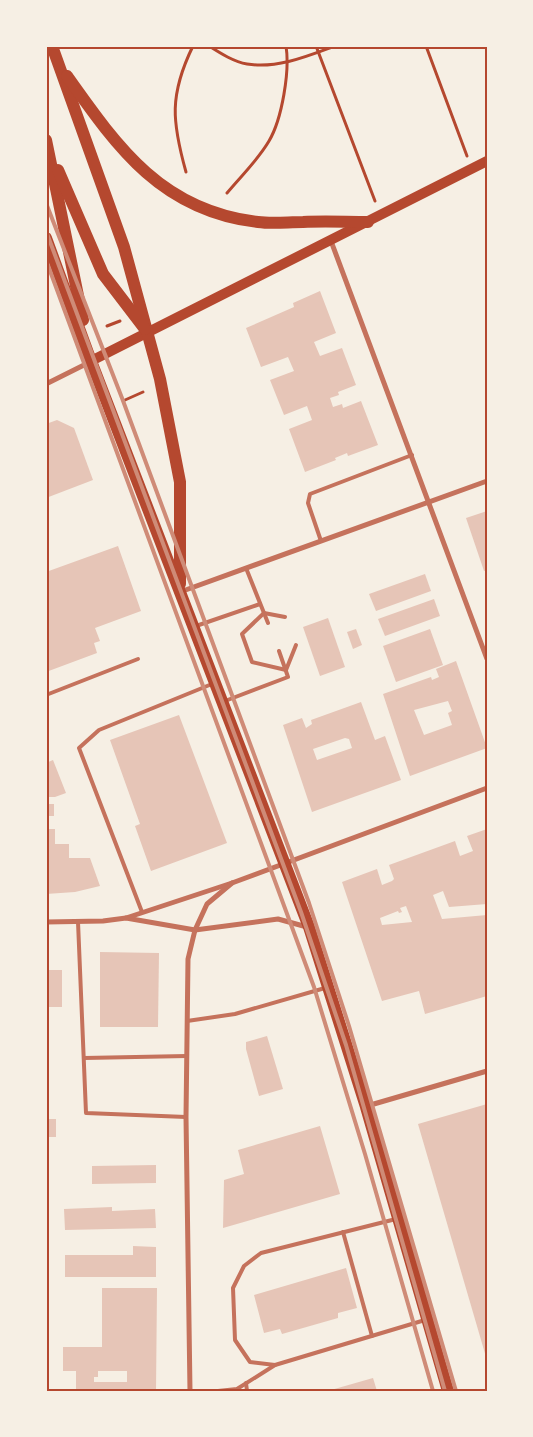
<svg xmlns="http://www.w3.org/2000/svg" width="533" height="1437" font-family="Rubik,sans-serif">
  <style>
    .building { fill: #e6c5b7; fill-rule: evenodd }
    .lines { fill: none; stroke-linecap: round; stroke-linejoin: round }
    .path { stroke: #b5482f; stroke-width: 3 }
    .service { stroke: #c5725c; stroke-width: 4 }
    .minor { stroke: #c5725c; stroke-width: 5 }
    .secondary { stroke: #b5482f; stroke-width: 10 }
    .primary { stroke: #b5482f; stroke-width: 12 }
    .rail { stroke: #cf8b77; stroke-width: 4 }
    .neatline { fill: none; stroke: #b5482f; stroke-width: 2 }
  </style>
  <rect width="100%" height="100%" fill="#f6efe4"/>
  <g class="building">
    <polygon points="320,291 336,333 314,342 320,356 342,348 356,385 338,392 339,395 330,398 333,407 342,404 343,408 361,401 378,445 348,456 347,453 335,458 336,460 305,472 289,429 312,420 307,406 284,415 270,380 294,371 288,357 261,367 246,328 294,307 293,303"/>
    <polygon points="57,420 74,428 93,480 46,498 46,424"/>
    <polygon points="487,511 487,570 484,571 466,518"/>
    <polygon points="118,546 141,611 95,628 100,641 94,643 97,653 46,672 46,572"/>
    <polygon points="425,574 431,591 376,611 369,594"/>
    <polygon points="434,599 440,616 385,636 378,619"/>
    <polygon points="328,618 345,667 320,676 303,627"/>
    <polygon points="356,629 362,645 353,649 347,632"/>
    <polygon points="430,629 443,665 396,682 383,646"/>
    <path d="M456 661 487 748 410 776 383 694 431 677 432 680 439 677 436 669ZM448 701 452 711 448 713 452 725 424 735 414 710Z"/>
    <path d="M361 702 375 740 385 736 401 780 312 812 283 725 302 718 306 728 312 724 311 720ZM345 738 349 739 352 748 317 760 313 749Z"/>
    <polygon points="179,715 227,843 151,871 135,826 140,824 110,740"/>
    <polygon points="53,760 66,793 55,797 49,797 49,804 54,804 54,816 46,816 46,763"/>
    <polygon points="46,829 55,829 55,844 69,844 69,858 90,858 100,886 75,892 46,894"/>
    <path d="M487 829V904L449 907 443 891 433 895 442 919 487 915V996L425 1014 419 991 382 1001 342 882 377 869 382 885 392 881 394 879 389 865 455 841 460 856 473 851 467 836ZM406 906 412 922 382 925 380 918 398 911 399 913 402 912 400 908Z"/>
    <polygon points="100,952 159,953 158,1027 100,1027"/>
    <rect x="46" y="970" width="16" height="37"/>
    <polygon points="267,1036 283,1089 259,1096 246,1049 246,1042"/>
    <polygon points="487,1104 487,1357 486,1357 418,1124"/>
    <rect x="46" y="1119" width="10" height="18"/>
    <polygon points="320,1126 340,1194 223,1228 224,1180 244,1174 238,1150"/>
    <polygon points="156,1165 156,1183 92,1184 92,1166"/>
    <polygon points="112,1207 112,1211 155,1209 156,1228 65,1230 64,1209"/>
    <polygon points="133,1246 156,1247 156,1277 65,1277 65,1255 133,1255"/>
    <polygon points="346,1268 357,1308 338,1313 338,1318 282,1334 280,1329 264,1333 254,1295"/>
    <path d="M102 1288H157L156 1391H76V1371H63V1347H102ZM98 1371H127V1382H94V1377H98Z"/>
    <polygon points="373,1378 377,1391 331,1391 331,1390"/>
  </g>
  <g class="lines">
    <g class="path">
      <path d="M209 46C220 53 234 62 247 64 277 69 308 56 335 46"/>
      <polyline points="316,46 375,201"/>
      <polyline points="426,46 467,156"/>
      <path d="M186 172C172 122 169 95 193 46"/>
      <path d="M227 193C241 176 258 160 269 141 282 119 290 71 286 46"/>
      <polyline points="107,326 120,321"/>
      <polyline points="125,400 143,392"/>
    </g>
    <g class="service">
      <polyline points="321,541 308,503 310,494 412,455"/>
      <polyline points="246,568 268,623"/>
      <polyline points="285,617 264,613 242,634 252,662 286,670"/>
      <polyline points="196,626 260,604"/>
      <polyline points="286,670 296,645"/>
      <polyline points="46,695 138,659"/>
      <polyline points="225,701 288,677 279,651"/>
      <polyline points="142,912 79,748 99,730 212,684"/>
      <polyline points="78,922 86,1113 186,1117"/>
      <polyline points="187,1021 235,1014 325,988"/>
      <polyline points="84,1058 187,1056"/>
      <polyline points="396,1219 261,1253 244,1266 233,1288 235,1340 250,1362 275,1365 425,1320"/>
      <polyline points="343,1232 372,1336"/>
      <polyline points="246,1383 247,1391"/>
      <polyline points="218,1391 237,1389 275,1365"/>
    </g>
    <g class="minor">
      <polyline points="331,241 487,659"/>
      <polyline points="46,384 90,362"/>
      <polyline points="180,592 487,481"/>
      <polyline points="126,918 195,930 278,919 307,927"/>
      <polyline points="46,922 103,921 126,918 232,883 487,788"/>
      <polyline points="367,1106 487,1071"/>
      <polyline points="190,1391 186,1117 188,959 195,930 207,904 232,883"/>
    </g>
    <polyline class="secondary" points="91,361 487,161"/>
    <g class="primary">
      <polyline points="52,46 124,247 160,379 180,482 180,584"/>
      <path d="M67 76C118 148 162 211 258 222 273 224 288 222 303 222 325 221 346 222 368 222"/>
      <polyline points="46,140 83,320"/>
      <polyline points="58,170 103,274 145,329"/>
      <polyline points="46,238 91,361 309,927 366,1107 448,1391"/>
    </g>
    <g class="rail">
      <polyline points="46,203 122,398 309,903 349,1026 456,1391"/>
      <polyline points="46,231 301,912 346,1045 445,1391"/>
      <polyline points="46,260 314,987 365,1154 433,1391"/>
    </g>
  </g>
  <rect width="533" height="1437" fill="none" stroke="#f6efe4" stroke-width="95"/>
  <rect x="48" y="48" width="438" height="1342" class="neatline"/>
</svg>
